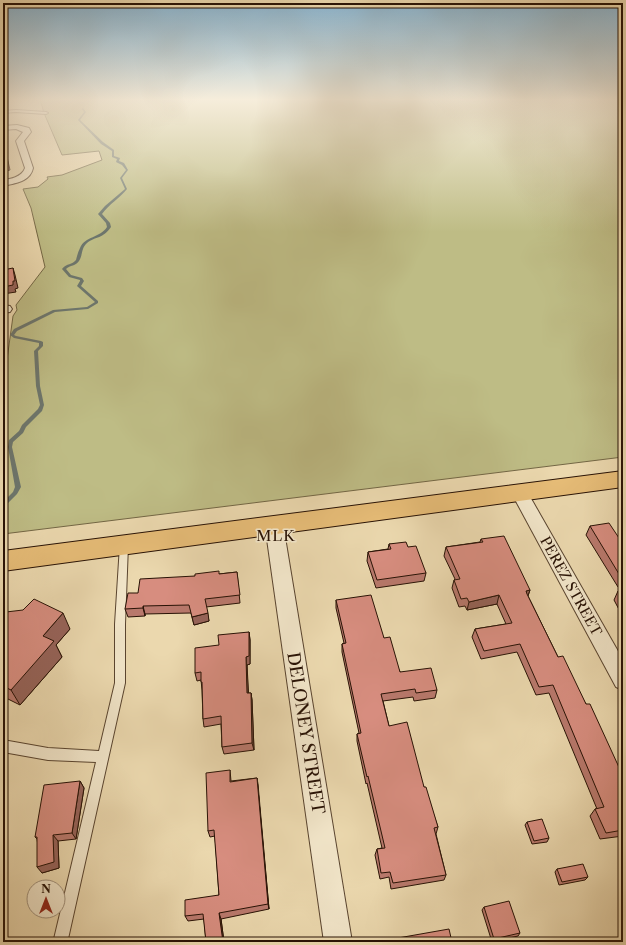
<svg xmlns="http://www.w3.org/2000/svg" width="626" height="945" font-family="'Libre Caslon Text',serif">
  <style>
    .green { fill: #bebc85; stroke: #736745 }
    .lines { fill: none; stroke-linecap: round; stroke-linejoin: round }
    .stream { fill: #6d766d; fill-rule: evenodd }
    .lane-casing { stroke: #59442f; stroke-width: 2 }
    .street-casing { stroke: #59442f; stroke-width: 2 }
    .primary-casing { stroke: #281205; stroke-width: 2 }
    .lane { fill: #f2e6ca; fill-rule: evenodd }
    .street { fill: #f2e6ca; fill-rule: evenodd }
    .primary { fill: #e6bc77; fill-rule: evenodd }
    .wall { fill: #b9796d; stroke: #281205 }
    .shaded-wall { fill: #966359; stroke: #281205 }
    .building { fill: #d78d7f; stroke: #281205 }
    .labels { text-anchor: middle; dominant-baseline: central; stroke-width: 3; stroke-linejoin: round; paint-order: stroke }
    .street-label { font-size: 14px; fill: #281205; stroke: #f2e6ca }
    .neighbourhood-label { font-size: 15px; letter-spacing: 1px; fill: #281205; stroke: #f2e6ca }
    .near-street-label { font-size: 17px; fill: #281205; stroke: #f2e6ca }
  </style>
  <rect width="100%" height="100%" fill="#ebd8ae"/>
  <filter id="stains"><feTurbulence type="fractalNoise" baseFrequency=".005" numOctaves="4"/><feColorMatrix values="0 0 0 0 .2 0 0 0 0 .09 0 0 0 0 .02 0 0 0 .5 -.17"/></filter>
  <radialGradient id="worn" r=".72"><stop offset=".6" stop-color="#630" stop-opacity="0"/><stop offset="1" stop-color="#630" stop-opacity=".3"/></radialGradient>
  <polygon class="green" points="40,99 623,99 623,457 3,534 3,389 13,316 17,310 16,305 45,267 31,208 23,189 38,187 48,179 47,177 62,175 102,160 99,151 62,155 44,113"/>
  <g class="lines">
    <path class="stream" d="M83 108 86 112 80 120 103 142 114 150V156L120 158 119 161 124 163 128 170 122 178 127 189C120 198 109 204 102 214L110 223 111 227C103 239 96 236 87 243 81 248 83 255 79 261 76 266 70 265 66 269L71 275 82 278 84 281 81 286 98 301V303L88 309 55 312 17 331 14 335 16 336 41 341 43 342V346L38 351 40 386 44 405 42 411 26 427 23 433 13 442 12 447 21 487 17 494 5 506 3 507V502L13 492 15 487 8 447 9 440 19 431 22 425 38 409 40 405 36 386 34 351 39 346V343L14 338 10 335 14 329 53 310 87 307 95 302 77 286 80 281V280L69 277 62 269C67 263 72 265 76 260 77 256 78 252 80 248 85 236 100 238 107 227L106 223 98 214 105 206 125 189 120 178 126 170 122 165 116 162 117 159 112 157V151L101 144 78 120 84 112 82 109Z"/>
    <defs>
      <g id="lane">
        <polygon points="16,110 46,112 48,113 46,114 16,112 3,113 3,111"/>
        <polygon points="124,542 127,543 128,545 125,624 125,683 68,939 67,942 55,942 54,939 96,762 48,760 3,752 3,740 48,748 99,751 115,683 115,624 120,545 121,543"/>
      </g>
      <g id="street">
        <path d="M17 125 29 128 31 132 24 141 33 168C30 182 15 183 3 186V180C11 179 22 177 25 168L16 141 23 132 16 129 3 130V126Z"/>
        <polygon points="3,305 10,306 12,309 10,312 3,313"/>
        <polygon points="519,486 525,488 623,660 623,690 616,687 511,492 513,488"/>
        <polygon points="274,519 280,520 283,525 352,942 324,942 265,525 268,520"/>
      </g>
      <polygon id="primary" points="623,471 623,487 3,571 3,551"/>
    </defs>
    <use href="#lane" class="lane-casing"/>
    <use href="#street" class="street-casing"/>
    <use href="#primary" class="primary-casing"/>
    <use href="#lane" class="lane"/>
    <use href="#street" class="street"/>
    <use href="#primary" class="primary"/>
  </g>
  <g class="wall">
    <polygon points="590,526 623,544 623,587 618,587 586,535"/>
    <polygon points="481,539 530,590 528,596 558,657 586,704 623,776 623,836 600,839 590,816 595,809 597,809 549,693 536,695 517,652 481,659 472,637 475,629 506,624 497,604 467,610 465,606 459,607 452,588 454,580 455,579 444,556 446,547 480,542"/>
    <polygon points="389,544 408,547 426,573 424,581 376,588 367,561 368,552 388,549"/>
    <polygon points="237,572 240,603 206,607 209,621 194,625 191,613 145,614 145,616 128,617 125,609 138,593 195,576 219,574"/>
    <polygon points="618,591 623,591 623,617 614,600"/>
    <polygon points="336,600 384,638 400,672 437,690 435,698 414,701 413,697 383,701 389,726 424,787 438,827 436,834 446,875 444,880 391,889 389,877 380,879 375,855 377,849 382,848 367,783 366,784 357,741 357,734 359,733 342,652 342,644 344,643 336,608"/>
    <polygon points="3,614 70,629 56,645 62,657 20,705 6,698 3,701"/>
    <polygon points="249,632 250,640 250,664 247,665 248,693 251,693 252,700 254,750 224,754 222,747 221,724 204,727 203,719 202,690 201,680 197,681 195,673 219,645"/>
    <polygon points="230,770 231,781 257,778 269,909 221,919 224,942 206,942 204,919 188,921 185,916 219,895 215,836 210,837 208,831"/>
    <polygon points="80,781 84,788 76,839 58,841 59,868 42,873 37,839 35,837"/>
    <polygon points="527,822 549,838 547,842 532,844 525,825"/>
    <polygon points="557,869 588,877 585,880 559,885 555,872"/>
    <polygon points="484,907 520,933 518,936 492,942 482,910"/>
  </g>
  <g class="shaded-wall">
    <polygon points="3,139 10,170 6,171 7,173 3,173"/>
    <polygon points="13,268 15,275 18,288 15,289 16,292 3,294 3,287 13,281"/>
    <polygon points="530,590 527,598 526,591"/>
    <polygon points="499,595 497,604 467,610 469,602"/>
    <polygon points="143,606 145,614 145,616 143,608"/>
    <polygon points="63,613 70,629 56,645 62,657 20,705 11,690 43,636"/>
    <polygon points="208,613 209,621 194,625 192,617"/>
    <polygon points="249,632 250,640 250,664 247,665 249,701 247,693 246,657"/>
    <polygon points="3,693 6,698 3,701"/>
    <polygon points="251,693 252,700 254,750 252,743"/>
    <polygon points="257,778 258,784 269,909 268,904"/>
    <polygon points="80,781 84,788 76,839 72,833"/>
    <polygon points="53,835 58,841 59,868 42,873 37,867"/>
    <polygon points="219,913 221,919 224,942 223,942"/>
  </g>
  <g class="building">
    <polygon points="3,141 8,163 4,163 4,165 3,165"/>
    <polygon points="13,268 15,281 13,281 13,285 3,287 3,270"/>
    <polygon points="609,523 623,544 623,579 622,579 590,526"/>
    <polygon points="504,536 530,590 526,591 527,594 558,657 563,656 586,704 590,704 623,776 623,830 606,833 595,809 604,807 553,685 539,687 520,644 484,651 475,629 512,623 499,595 469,602 467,598 461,599 454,580 460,579 446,547 483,542 481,539"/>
    <polygon points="406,542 408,547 416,546 426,573 377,580 368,552 391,549 389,544"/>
    <polygon points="219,571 219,574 237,572 240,595 205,599 208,613 192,617 189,605 143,606 143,608 125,609 128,593 138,593 140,579 195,576 195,574"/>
    <polygon points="618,591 623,591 623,600"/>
    <polygon points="371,595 384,638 390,637 400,672 431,668 437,690 416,693 415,689 381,694 389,726 407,722 424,787 426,787 438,827 434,828 446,875 393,883 390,872 381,873 377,849 385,848 368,776 367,777 357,734 361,733 342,644 346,643 336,600"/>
    <polygon points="34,599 63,613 43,636 54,641 11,690 3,686 3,614 6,612 23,610"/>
    <polygon points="249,632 249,656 246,657 247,693 251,693 252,743 222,747 221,716 203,719 202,682 201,682 201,672 195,673 195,648 219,645 218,635"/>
    <polygon points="230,770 230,782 257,778 268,904 219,913 223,942 206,942 203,914 185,916 185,900 219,895 214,830 208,831 206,773"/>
    <polygon points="80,781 72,833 53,835 54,862 37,867 37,837 35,837 44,785"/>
    <polygon points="542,819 549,838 534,841 527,822"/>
    <polygon points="583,864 588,877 562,882 557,869"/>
    <polygon points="509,901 520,933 494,939 484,907"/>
    <polygon points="449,929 452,942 399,942 398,938"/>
  </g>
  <linearGradient id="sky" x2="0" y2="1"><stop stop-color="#89b6d3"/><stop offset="0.43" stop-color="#f6eddb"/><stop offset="1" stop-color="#f6eddb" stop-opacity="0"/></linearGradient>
  <rect width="626" height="232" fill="url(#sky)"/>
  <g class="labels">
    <g class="street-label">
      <text transform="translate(571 586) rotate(61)">PEREZ STREET</text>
    </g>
    <g class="neighbourhood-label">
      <text x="276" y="535">MLK</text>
    </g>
    <g class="near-street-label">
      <text transform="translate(306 733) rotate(81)">DELONEY STREET</text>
    </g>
  </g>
  <rect width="626" height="945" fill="none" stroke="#ebd8ae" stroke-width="16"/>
  <rect x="4" y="4" width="618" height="937" fill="none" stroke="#281205" stroke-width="2"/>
  <rect x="8" y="8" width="610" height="929" fill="none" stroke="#281205"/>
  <g transform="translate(46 899)"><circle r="19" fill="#f2e6ca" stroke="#a1917b"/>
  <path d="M0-3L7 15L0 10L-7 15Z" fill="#8f2418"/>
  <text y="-6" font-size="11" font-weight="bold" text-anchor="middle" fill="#281205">N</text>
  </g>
  <rect width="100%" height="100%" filter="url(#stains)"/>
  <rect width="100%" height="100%" fill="url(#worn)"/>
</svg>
